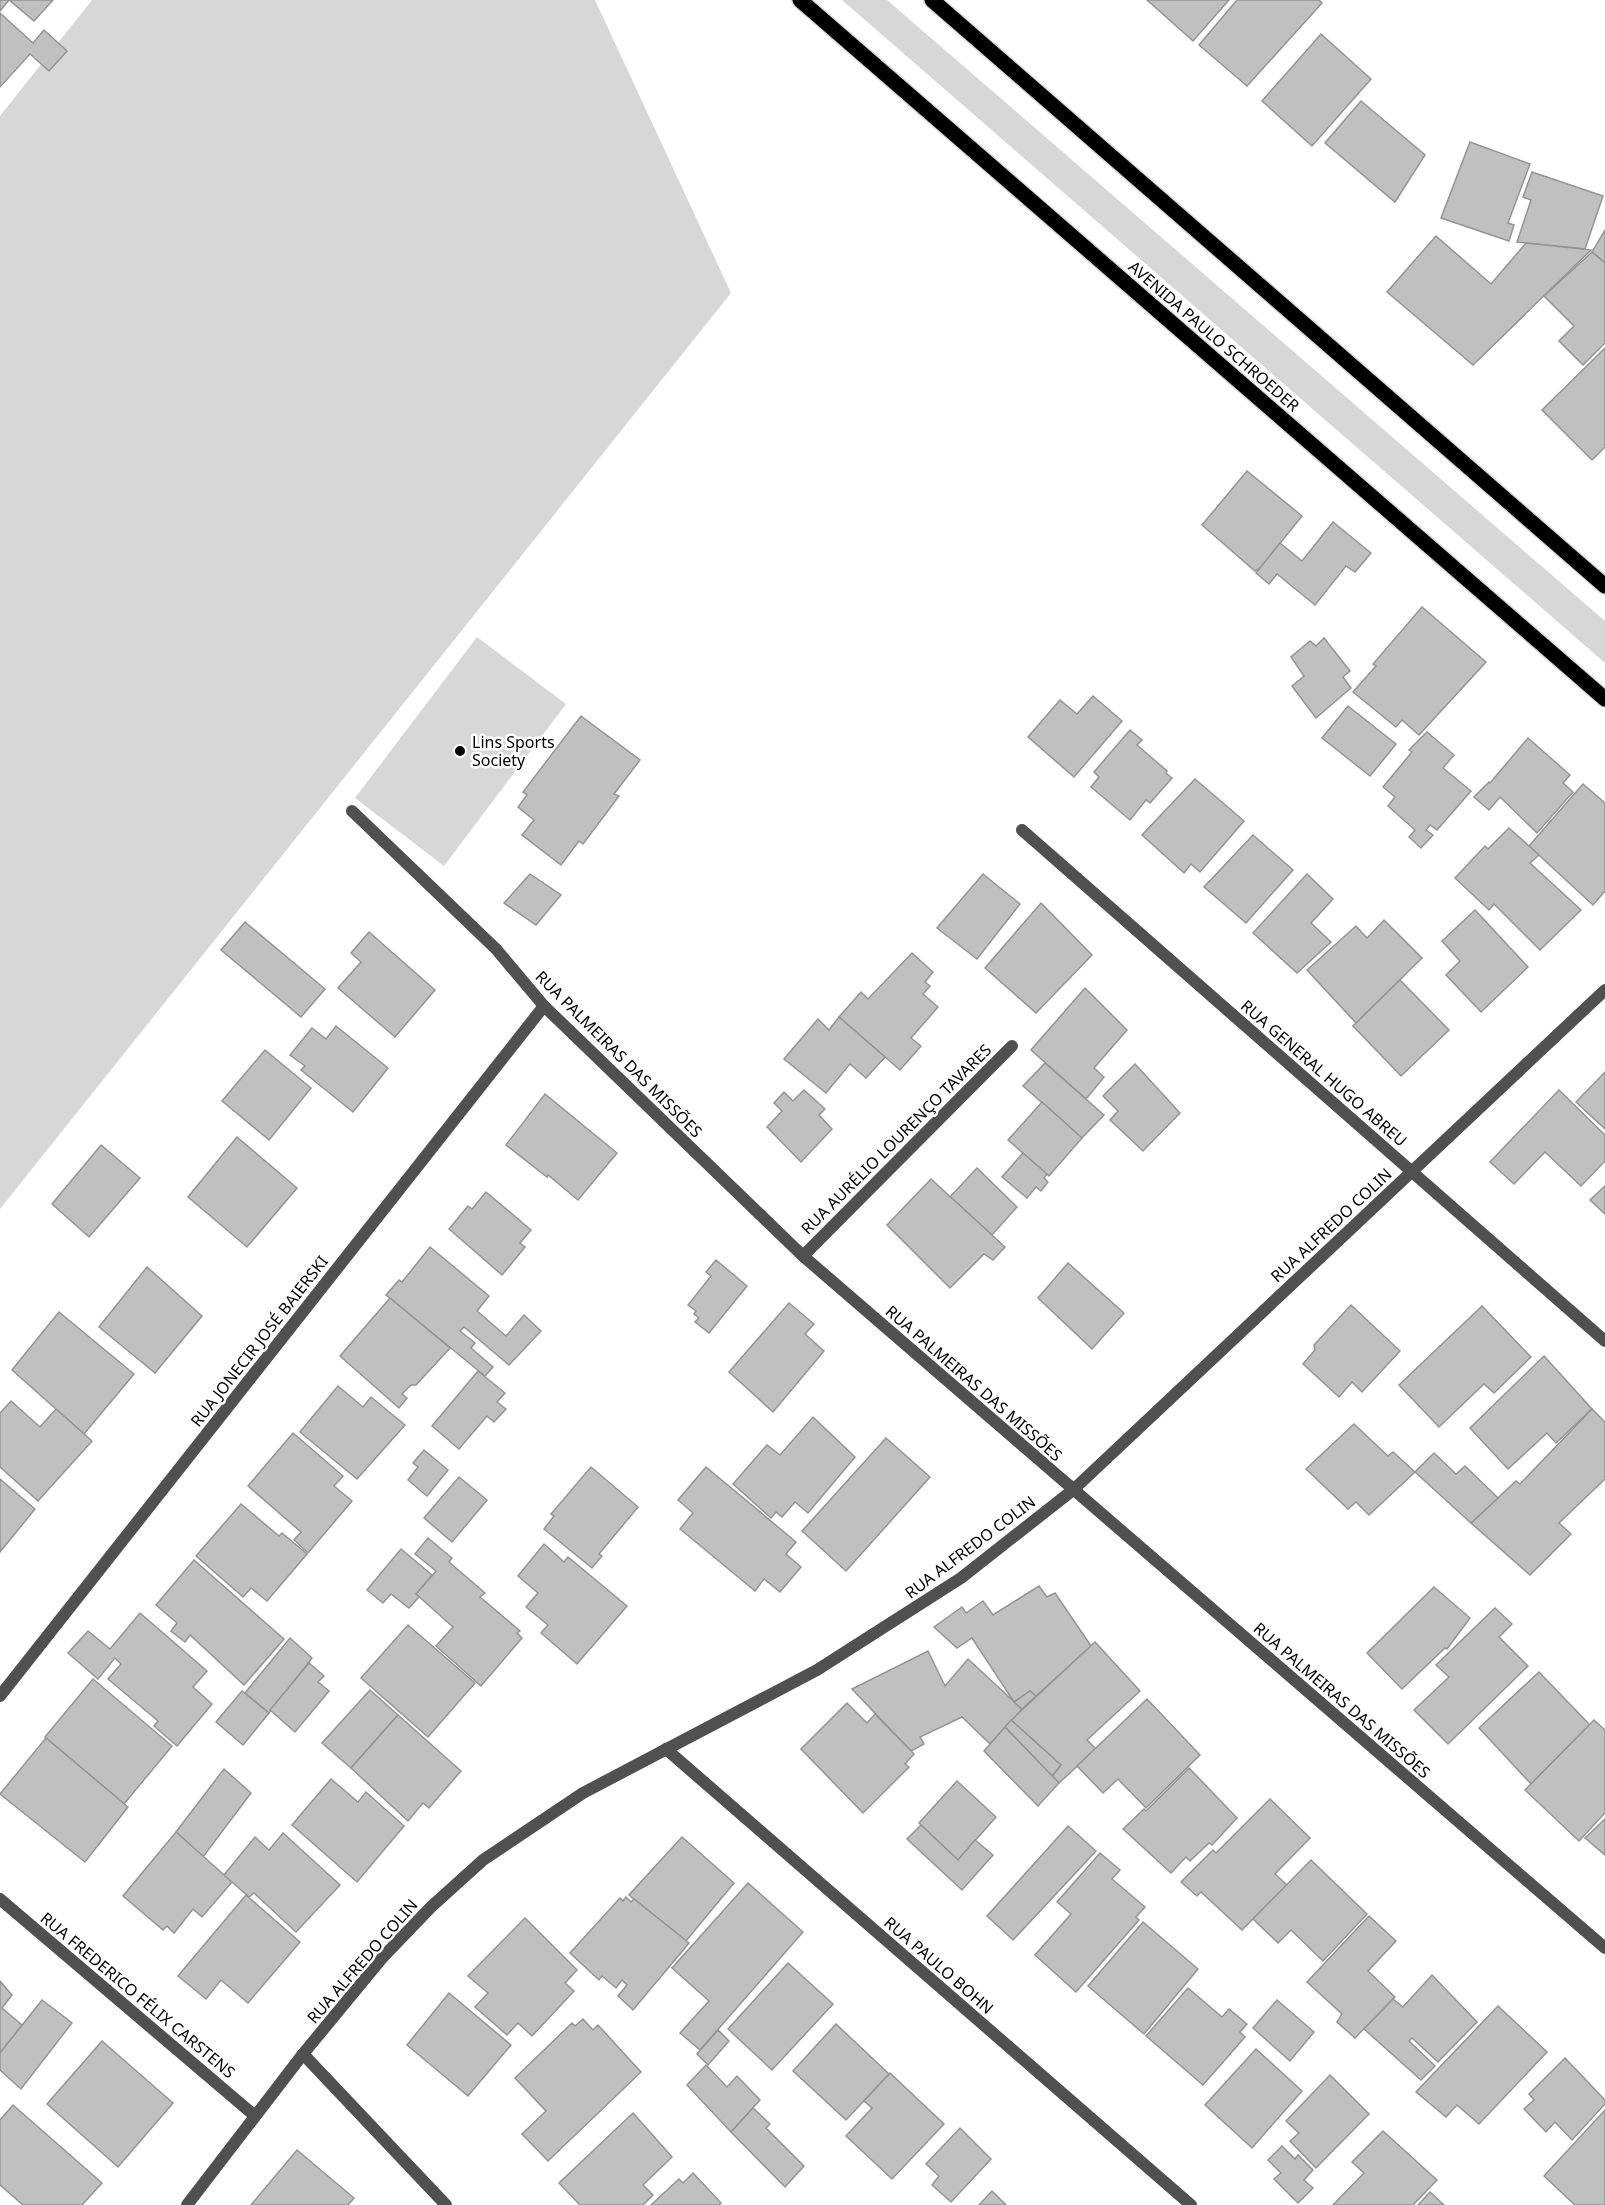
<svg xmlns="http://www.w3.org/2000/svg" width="1605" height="2205" font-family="'Noto Sans',sans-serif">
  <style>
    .green { fill: #d7d7d7 }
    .building { fill: #c0c0c0; stroke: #949494; stroke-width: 1.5 }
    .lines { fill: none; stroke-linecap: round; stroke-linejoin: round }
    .primary-casing { stroke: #dbdbdb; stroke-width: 18 }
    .minor { stroke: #505050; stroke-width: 12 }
    .primary { stroke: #000; stroke-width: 15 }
    .poi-dot { fill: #000; stroke: #fff; stroke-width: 2 }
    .labels { text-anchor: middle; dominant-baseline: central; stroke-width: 5; stroke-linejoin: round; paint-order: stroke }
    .street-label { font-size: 16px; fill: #000; stroke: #fff }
    .poi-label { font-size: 16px; fill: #000; stroke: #fff; text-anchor: start }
  </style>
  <rect width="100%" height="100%" fill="#fff"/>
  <g class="green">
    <polygon points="92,0 595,0 731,293 0,1209 0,116"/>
    <polygon points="842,0 887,0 1605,621 1605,663"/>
    <polygon points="477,637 566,704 444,866 355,798"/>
  </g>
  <g class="building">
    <polygon points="0,0 9,0 0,11"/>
    <polygon points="9,0 53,0 34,21"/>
    <polygon points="1147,0 1229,0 1193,41"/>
    <polygon points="1237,0 1319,0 1322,3 1247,86 1199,45"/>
    <polygon points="0,13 33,43 44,30 67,51 49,71 30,54 0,87"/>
    <polygon points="1321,34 1371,79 1312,146 1262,101"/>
    <polygon points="1361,101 1425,155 1395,202 1325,143"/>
    <polygon points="1470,142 1530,164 1508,223 1514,225 1509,241 1441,218"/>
    <polygon points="1532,172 1603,196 1585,249 1517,242 1531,200 1523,197"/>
    <polygon points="1605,230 1605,263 1592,252"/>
    <polygon points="1436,236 1491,284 1526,243 1591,250 1473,365 1387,292"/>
    <polygon points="1592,252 1605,263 1605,343 1583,365 1559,341 1574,326 1544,296"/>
    <polygon points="1605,348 1605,447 1592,460 1542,410"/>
    <polygon points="1247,471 1302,516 1260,568 1255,571 1202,525"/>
    <polygon points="1333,522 1371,553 1355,572 1346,566 1315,605 1277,574 1269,584 1256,573 1280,543 1302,561"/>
    <polygon points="1422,607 1486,662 1419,735 1402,720 1396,727 1353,692 1376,666 1373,664"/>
    <polygon points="1324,638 1350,671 1343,677 1351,688 1316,718 1292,686 1304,676 1291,657 1310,641 1316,646"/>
    <polygon points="1093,696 1122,721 1074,777 1028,737 1060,700 1077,714"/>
    <polygon points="1348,706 1396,744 1370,776 1322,738"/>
    <polygon points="581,716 640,760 614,794 619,796 583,844 579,841 561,865 522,835 534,820 518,807 527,795 523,792"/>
    <polygon points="1130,730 1142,740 1137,745 1167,771 1166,773 1172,778 1150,803 1146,800 1130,820 1091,787 1099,777 1094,772"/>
    <polygon points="1427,732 1454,755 1443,768 1471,791 1437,830 1430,825 1426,830 1433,835 1421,848 1409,837 1415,830 1388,806 1395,797 1383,787 1412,752 1409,750"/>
    <polygon points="1528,738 1570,775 1563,783 1573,792 1537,833 1500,797 1489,810 1474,797 1489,782 1490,783"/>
    <polygon points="1195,779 1244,821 1200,872 1191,864 1184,873 1142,835"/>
    <polygon points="1583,784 1605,803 1605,891 1593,905 1529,846"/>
    <polygon points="1509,828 1539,855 1530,863 1581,910 1540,950 1494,904 1489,910 1455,878 1485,846 1488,849"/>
    <polygon points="1253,835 1293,870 1246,923 1204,887"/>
    <polygon points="530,874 561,895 536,925 504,903"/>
    <polygon points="983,874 1020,904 977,959 937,928"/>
    <polygon points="1307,874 1333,899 1311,923 1331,942 1297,973 1253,933"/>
    <polygon points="1041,903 1092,955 1036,1013 985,968"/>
    <polygon points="1475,910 1528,967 1481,1012 1446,975 1460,961 1442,941"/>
    <polygon points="1384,920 1422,958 1356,1023 1307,970 1356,926 1367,938"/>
    <polygon points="245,922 325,989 301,1017 221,950"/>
    <polygon points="369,932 435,990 395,1037 338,988 361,962 351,953"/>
    <polygon points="912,953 933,972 925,982 930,986 923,994 938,1007 911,1038 921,1046 900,1070 839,1017 861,992 868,999"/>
    <polygon points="1400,980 1449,1030 1401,1076 1353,1026"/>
    <polygon points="1085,988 1127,1030 1094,1068 1104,1077 1086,1099 1031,1050"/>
    <polygon points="839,1017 885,1057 866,1078 850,1064 826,1093 784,1059 818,1019 829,1030"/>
    <polygon points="336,1026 388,1068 353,1112 301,1070 305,1066 290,1055 312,1028 326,1039"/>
    <polygon points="265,1050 311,1088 269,1140 222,1101"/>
    <polygon points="1045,1063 1104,1115 1082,1138 1023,1086"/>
    <polygon points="1135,1064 1180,1113 1143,1151 1110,1120 1118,1111 1103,1096"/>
    <polygon points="1605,1072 1605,1129 1576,1102"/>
    <polygon points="804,1090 825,1109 819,1115 832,1129 801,1162 767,1127 782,1111 774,1103 784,1092 793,1101"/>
    <polygon points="1559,1090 1605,1135 1605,1161 1581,1186 1545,1152 1514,1184 1490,1162"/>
    <polygon points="545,1094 617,1153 578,1200 548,1175 547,1177 506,1145"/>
    <polygon points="1042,1102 1082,1138 1049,1176 1008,1140"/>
    <polygon points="237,1137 297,1188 247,1247 188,1197"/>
    <polygon points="101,1145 140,1178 89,1237 52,1204"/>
    <polygon points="1023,1153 1047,1174 1044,1178 1048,1182 1041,1191 1036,1187 1027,1198 1002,1177"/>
    <polygon points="977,1168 1017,1207 992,1235 950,1197"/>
    <polygon points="931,1179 1005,1247 993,1260 984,1254 950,1288 887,1225"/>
    <polygon points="1605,1186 1605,1214 1590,1200"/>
    <polygon points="486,1192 531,1230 520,1243 525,1247 502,1275 449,1229 468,1206 472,1209"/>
    <polygon points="430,1247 489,1296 477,1311 506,1336 524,1315 541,1331 509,1365 464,1327 460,1331 475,1343 471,1348 493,1367 485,1376 386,1295 399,1280 402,1282"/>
    <polygon points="716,1260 747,1286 709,1333 695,1322 699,1318 694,1314 696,1311 688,1305 711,1276 706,1272"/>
    <polygon points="1068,1263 1124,1313 1092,1349 1038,1298"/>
    <polygon points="147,1267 202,1316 155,1373 99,1327"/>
    <polygon points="390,1298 450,1348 416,1385 411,1385 402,1394 407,1398 399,1408 340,1356"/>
    <polygon points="789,1303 814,1324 805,1334 824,1351 773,1412 729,1372"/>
    <polygon points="1351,1305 1400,1351 1362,1392 1352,1382 1339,1397 1303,1364 1315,1350 1314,1345"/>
    <polygon points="1482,1306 1531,1357 1494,1393 1484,1384 1439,1427 1399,1385"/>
    <polygon points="59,1312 134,1374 84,1434 12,1370"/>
    <polygon points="1544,1356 1592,1409 1556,1443 1547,1433 1508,1469 1470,1428"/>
    <polygon points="478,1371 505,1393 497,1402 506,1409 494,1422 487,1416 459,1449 432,1426"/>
    <polygon points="338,1386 363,1407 371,1397 405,1425 357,1479 300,1432"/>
    <polygon points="11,1401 40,1427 56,1409 92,1441 38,1501 0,1467 0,1413"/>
    <polygon points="1592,1409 1605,1422 1605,1479 1559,1523 1571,1534 1530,1575 1471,1523 1516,1481 1520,1484"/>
    <polygon points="813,1417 855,1457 808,1513 795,1502 782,1517 776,1512 771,1518 733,1484 767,1445 780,1455"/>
    <polygon points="1354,1424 1388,1456 1393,1452 1415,1472 1369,1515 1356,1502 1348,1509 1306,1469"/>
    <polygon points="293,1433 343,1476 334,1486 352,1501 308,1553 294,1540 301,1532 248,1486"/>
    <polygon points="886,1438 930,1477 846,1571 802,1531"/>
    <polygon points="424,1450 448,1470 427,1496 408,1480 418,1467 413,1463"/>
    <polygon points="1434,1453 1456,1474 1465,1466 1498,1498 1471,1523 1415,1472"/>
    <polygon points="591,1467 638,1507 599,1554 602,1556 592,1568 544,1529 554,1516 551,1514"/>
    <polygon points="706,1467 796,1542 786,1554 801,1567 780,1592 764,1579 755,1591 680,1529 693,1513 678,1500"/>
    <polygon points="459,1477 487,1500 452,1542 424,1518"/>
    <polygon points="0,1479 35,1509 0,1552"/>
    <polygon points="241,1504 279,1536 282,1533 307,1554 267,1601 251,1588 243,1597 196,1556"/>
    <polygon points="428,1538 452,1558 449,1562 485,1593 480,1597 520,1631 517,1633 522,1638 481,1686 436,1646 453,1627 416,1594 436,1571 415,1554"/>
    <polygon points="544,1544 564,1562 568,1557 627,1606 577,1664 541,1633 548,1625 526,1607 538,1593 518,1576"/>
    <polygon points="401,1549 432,1575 416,1594 419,1597 409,1608 391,1594 383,1603 367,1590"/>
    <polygon points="194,1560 284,1639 244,1685 190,1635 185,1642 171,1631 177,1623 156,1605"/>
    <polygon points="1039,1586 1047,1597 1055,1593 1091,1646 1036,1696 1030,1691 1014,1702 972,1638 957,1648 934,1627 962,1607 966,1613 983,1601 993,1615"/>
    <polygon points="1434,1587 1470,1618 1447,1649 1445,1648 1402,1689 1367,1653"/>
    <polygon points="1495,1608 1512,1624 1499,1637 1528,1666 1448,1744 1414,1710 1449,1677 1436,1665"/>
    <polygon points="140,1613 207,1671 193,1687 212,1704 177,1746 154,1726 158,1721 108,1679 121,1664 115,1658 98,1679 68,1653 88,1631 110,1649"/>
    <polygon points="408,1625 475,1683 428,1737 361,1678"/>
    <polygon points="290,1638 312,1658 269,1713 245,1693"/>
    <polygon points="1095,1642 1140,1691 1087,1740 1096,1749 1059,1783 1052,1776 1061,1765 1011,1720"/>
    <polygon points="928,1651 945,1686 968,1659 1022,1709 990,1744 962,1717 920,1737 924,1744 911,1751 852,1689"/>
    <polygon points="309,1663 324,1676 318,1682 329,1691 295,1732 270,1710"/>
    <polygon points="1539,1672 1590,1725 1531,1784 1479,1728"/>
    <polygon points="93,1679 172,1746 124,1804 45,1737"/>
    <polygon points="370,1690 398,1715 351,1768 322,1743"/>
    <polygon points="242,1691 269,1713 243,1745 216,1722"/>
    <polygon points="1030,1691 1036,1696 1022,1709 1014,1702"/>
    <polygon points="1147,1699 1200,1755 1146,1808 1118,1779 1103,1793 1077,1766"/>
    <polygon points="847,1703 867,1723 875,1714 914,1754 905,1764 909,1767 863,1813 801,1749"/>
    <polygon points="398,1715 461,1771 429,1808 423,1803 408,1821 351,1768"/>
    <polygon points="1011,1720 1061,1765 1052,1776 1005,1727"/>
    <polygon points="1594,1720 1605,1730 1605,1813 1579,1841 1525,1790"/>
    <polygon points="1005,1727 1059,1783 1038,1806 984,1751"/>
    <polygon points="46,1738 128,1807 85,1862 0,1794"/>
    <polygon points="1189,1768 1237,1818 1212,1845 1209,1843 1190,1861 1186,1857 1171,1873 1123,1829 1144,1809 1146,1811"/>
    <polygon points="224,1769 251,1793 203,1857 176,1832"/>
    <polygon points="331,1779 358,1802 366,1792 404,1826 357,1882 292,1825"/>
    <polygon points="957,1781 996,1817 958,1860 919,1823"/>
    <polygon points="1270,1799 1310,1838 1275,1874 1287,1885 1242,1930 1201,1892 1197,1896 1181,1882 1213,1850 1216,1853"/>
    <polygon points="1605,1819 1605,1855 1585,1838"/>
    <polygon points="921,1825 958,1860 975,1840 993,1855 962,1890 907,1839"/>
    <polygon points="1068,1826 1096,1851 1013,1940 987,1916"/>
    <polygon points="176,1832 232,1882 202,1917 193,1909 174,1933 167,1926 163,1930 123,1896"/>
    <polygon points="283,1833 340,1885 296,1932 254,1893 249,1897 224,1875 255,1837 269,1850"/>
    <polygon points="682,1837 734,1883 686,1941 629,1895"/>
    <polygon points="1100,1853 1120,1870 1112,1879 1145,1907 1136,1917 1139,1920 1076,1992 1035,1955 1071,1914 1057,1902"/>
    <polygon points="1311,1860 1367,1914 1323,1961 1291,1930 1278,1943 1253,1919"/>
    <polygon points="748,1883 803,1932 700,2050 680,2033 709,2001 672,1968"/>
    <polygon points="246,1895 300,1942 248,2003 221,1980 206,1999 178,1976"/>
    <polygon points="626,1897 631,1902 634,1899 689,1943 633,2010 618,1996 627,1985 622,1980 616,1988 602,1976 599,1980 570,1953 620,1898 623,1901"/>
    <polygon points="1369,1916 1396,1941 1368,1971 1395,1997 1355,2038 1337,2022 1342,2014 1307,1982"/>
    <polygon points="525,1918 577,1970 565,1983 574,1991 532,2036 518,2023 507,2035 475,2007 488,1993 468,1976"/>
    <polygon points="1143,1922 1198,1969 1144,2034 1088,1986"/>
    <polygon points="788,1963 833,2004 772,2070 728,2029"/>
    <polygon points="1432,1975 1477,2022 1438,2062 1412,2038 1409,2041 1435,2066 1421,2080 1364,2029 1393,1999 1403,2007"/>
    <polygon points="0,1981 12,1995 2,2008 22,2025 0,2053"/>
    <polygon points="1188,1988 1222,2017 1229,2009 1247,2024 1240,2032 1245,2037 1203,2085 1146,2036"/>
    <polygon points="449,1993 511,2045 468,2096 407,2045"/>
    <polygon points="42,2000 72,2023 21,2089 0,2070 0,2053"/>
    <polygon points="1277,2000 1314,2032 1290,2061 1253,2028"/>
    <polygon points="1498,2006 1547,2052 1479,2124 1457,2105 1446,2117 1416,2092"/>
    <polygon points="583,2019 593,2030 598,2025 641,2072 548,2161 522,2134 546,2111 515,2078 572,2023 575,2026"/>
    <polygon points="836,2024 889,2074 846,2120 793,2071"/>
    <polygon points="718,2030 729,2041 708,2065 697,2054"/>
    <polygon points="102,2041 173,2103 118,2167 47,2104"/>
    <polygon points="1256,2049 1302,2091 1252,2148 1205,2105"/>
    <polygon points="1565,2058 1605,2100 1605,2104 1572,2140 1555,2122 1546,2132 1524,2109 1534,2100 1529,2094"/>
    <polygon points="706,2065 727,2087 737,2076 760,2100 731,2132 687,2085"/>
    <polygon points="890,2073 944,2124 892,2179 846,2136 872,2108 864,2101"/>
    <polygon points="1330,2075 1369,2114 1316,2168 1290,2141 1299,2133 1286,2121"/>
    <polygon points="13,2105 102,2183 82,2205 23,2205 0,2185 0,2120"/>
    <polygon points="753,2108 770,2124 766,2128 804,2166 785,2187 731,2132"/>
    <polygon points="1605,2110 1605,2205 1575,2205 1544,2176"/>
    <polygon points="633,2113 672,2157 643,2185 653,2195 643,2205 580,2205 559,2183"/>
    <polygon points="960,2128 991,2159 951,2202 932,2185 939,2176 926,2164"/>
    <polygon points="1383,2131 1437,2180 1413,2205 1333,2205 1364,2173 1352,2162"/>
    <polygon points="1282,2146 1295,2159 1298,2155 1313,2170 1304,2180 1313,2188 1298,2203 1274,2179 1281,2173 1268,2160"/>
    <polygon points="297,2150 354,2198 348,2205 251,2205"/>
    <polygon points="693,2173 721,2203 719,2205 651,2205 679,2179 683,2183"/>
    <polygon points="992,2191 1006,2205 979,2205"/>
    <polygon points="1430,2192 1444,2205 1418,2205"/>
  </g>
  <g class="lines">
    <defs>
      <g id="primary">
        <polyline points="800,0 1605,699"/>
        <polyline points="932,0 1605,586"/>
      </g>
    </defs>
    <use href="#primary" class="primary-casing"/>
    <g class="minor">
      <polyline points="352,811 496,949 544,1006 803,1256 1605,1948"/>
      <polyline points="1022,830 1605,1341"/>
      <polyline points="803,1256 1012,1046"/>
      <polyline points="0,1696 544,1006"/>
      <polyline points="666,1749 1191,2205"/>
      <polyline points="0,1899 255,2116"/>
      <polyline points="303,2054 446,2205"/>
      <polyline points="187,2205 303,2054 383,1957 431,1907 483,1860 583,1793 817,1670 961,1578 1073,1490 1605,990"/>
    </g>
    <use href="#primary" class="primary"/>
  </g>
  <circle class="poi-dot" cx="460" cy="751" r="6"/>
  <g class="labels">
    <g class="street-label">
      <text transform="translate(1214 336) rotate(41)">AVENIDA PAULO SCHROEDER</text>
      <text transform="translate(619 1054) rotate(45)">RUA PALMEIRAS DAS MISSÕES</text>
      <text transform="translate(1324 1073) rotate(41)">RUA GENERAL HUGO ABREU</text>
      <text transform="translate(896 1139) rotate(-45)">RUA AURÉLIO LOURENÇO TAVARES</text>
      <text transform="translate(1331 1225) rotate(-43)">RUA ALFREDO COLIN</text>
      <text transform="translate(259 1341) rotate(-52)">RUA JONECIR JOSÉ BAIERSKI</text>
      <text transform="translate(974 1383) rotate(41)">RUA PALMEIRAS DAS MISSÕES</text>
      <text transform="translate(970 1547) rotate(-37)">RUA ALFREDO COLIN</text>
      <text transform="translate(1342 1700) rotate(41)">RUA PALMEIRAS DAS MISSÕES</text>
      <text transform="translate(362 1961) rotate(-49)">RUA ALFREDO COLIN</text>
      <text transform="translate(939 1965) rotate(41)">RUA PAULO BOHN</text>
      <text transform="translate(138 1995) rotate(40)">RUA FREDERICO FÉLIX CARSTENS</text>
    </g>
    <g class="poi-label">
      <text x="472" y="742">Lins Sports<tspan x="472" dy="18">Society</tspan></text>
    </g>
  </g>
</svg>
